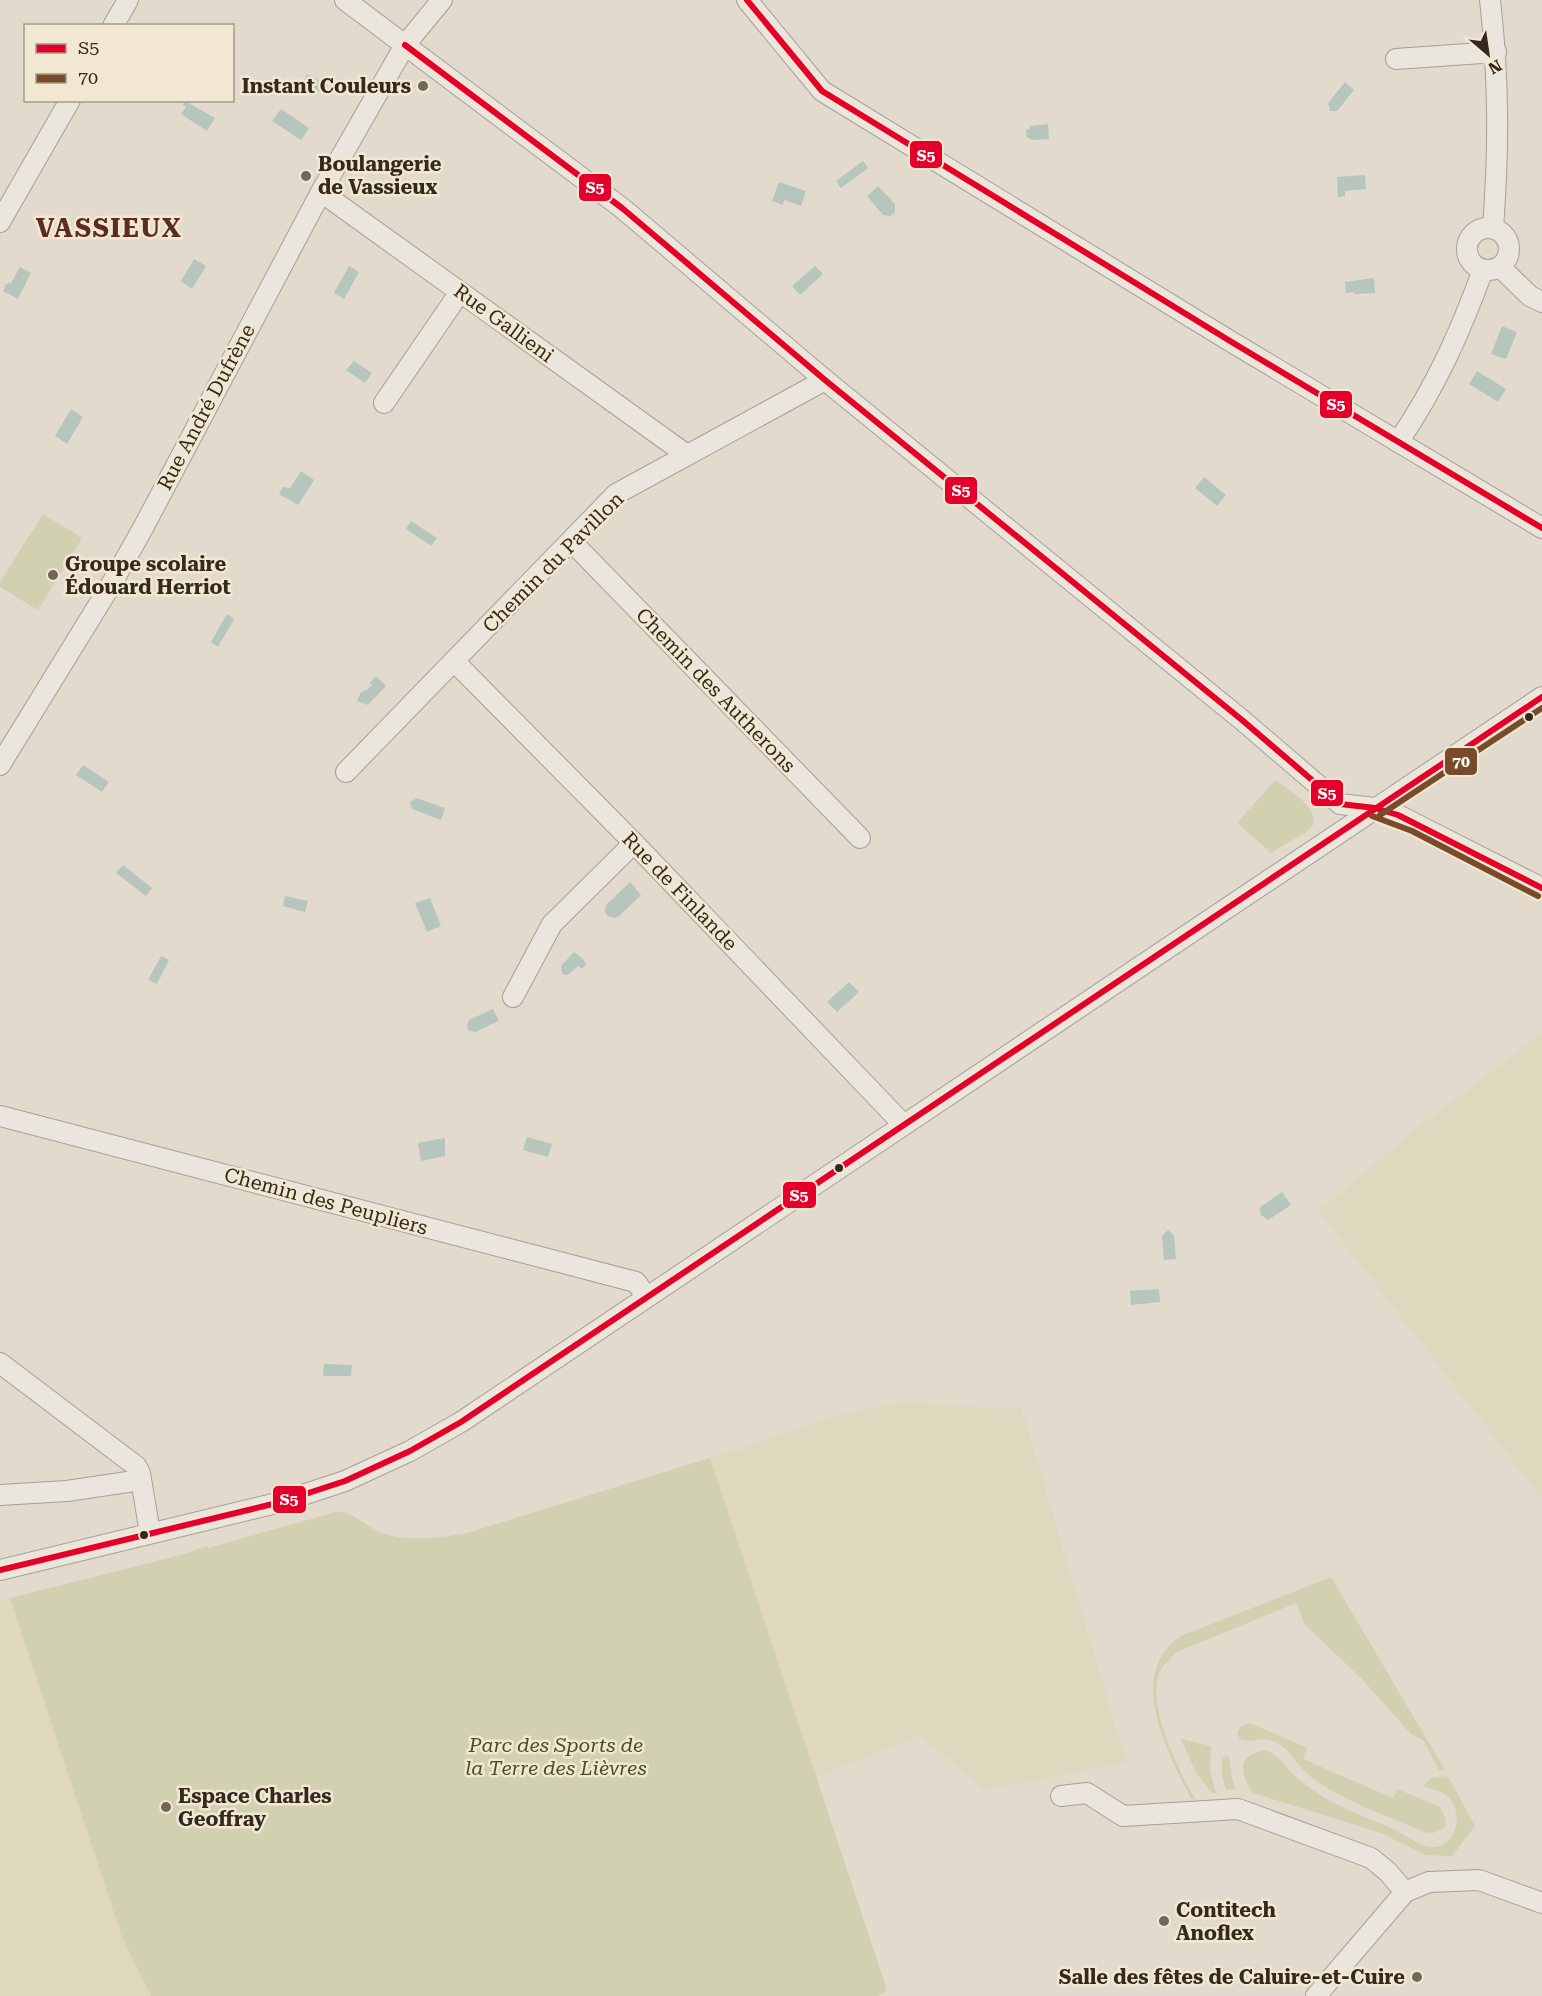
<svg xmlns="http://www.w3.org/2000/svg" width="1542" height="1996" font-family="'Roboto Serif',serif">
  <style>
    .farmland { fill: #e0d8be }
    .green { fill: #d1d0b0 }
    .water { fill: #b7c6bc }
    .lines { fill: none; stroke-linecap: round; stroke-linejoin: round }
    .minor-casing { stroke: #a79f95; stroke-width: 22 }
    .minor { stroke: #eae5dd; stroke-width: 20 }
    .bus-1-casing { stroke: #f2e8d2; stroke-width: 10 }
    .bus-2-casing { stroke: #f2e8d2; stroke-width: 10 }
    .bus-1 { stroke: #e4002b; stroke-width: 6 }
    .bus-2 { stroke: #7a4b2a; stroke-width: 6 }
    .poi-dot { fill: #71665c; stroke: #f2e8d2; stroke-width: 2 }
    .bus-dot { fill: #34281f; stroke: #f2e8d2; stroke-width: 2 }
    .labels { text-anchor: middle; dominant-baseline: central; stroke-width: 5; stroke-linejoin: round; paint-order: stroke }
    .poi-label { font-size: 20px; font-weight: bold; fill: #34281f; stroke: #f2e8d2; text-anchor: start }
    .street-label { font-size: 20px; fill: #34281f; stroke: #f2e8d2 }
    .park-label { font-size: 20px; font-style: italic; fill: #464e27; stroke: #f2e8d2 }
    .district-label { font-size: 26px; font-weight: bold; letter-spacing: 1.5px; fill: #5c2c22; stroke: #f2e8d2 }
    .line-badge { stroke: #f2e8d2; stroke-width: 2 }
    .badge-label { font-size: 16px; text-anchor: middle; font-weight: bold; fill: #fff }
  </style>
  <rect width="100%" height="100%" fill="#e2dacc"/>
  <g class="farmland">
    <polygon points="1542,1033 1542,1499 1319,1211 1412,1132"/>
    <polygon points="895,1404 929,1404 1003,1409 1021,1406 1126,1762 985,1790 920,1735 816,1777 710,1458 744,1448 820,1421 871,1408"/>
    <polygon points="10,1598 122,1937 151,1996 0,1996 0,1600"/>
  </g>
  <g class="green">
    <polygon points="43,514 82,538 38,610 0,587 0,582"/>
    <path d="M1275 780C1290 791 1315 804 1314 824L1308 831 1271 853 1237 823Z"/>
    <path d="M710 1458 887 1990 878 1996H151L122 1937 10 1598 181 1555 207 1546 208 1548 336 1512C354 1511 366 1527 382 1533 408 1542 440 1538 467 1533Z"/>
    <path d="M1331 1577 1445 1770H1439L1423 1740 1411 1734 1361 1678 1305 1625 1296 1603 1177 1652C1170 1659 1163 1664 1159 1674 1146 1705 1179 1771 1195 1799H1191C1168 1754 1125 1672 1181 1636Z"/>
    <path d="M1250 1723 1307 1748 1303 1759 1393 1798 1397 1789 1440 1807 1446 1820 1444 1828 1433 1833 1424 1832C1387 1816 1348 1803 1315 1780 1300 1770 1291 1751 1279 1744 1263 1734 1255 1743 1243 1740 1240 1740 1238 1736 1237 1733L1240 1727Z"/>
    <polygon points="1181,1739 1211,1746 1210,1770 1216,1793 1212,1793 1196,1773"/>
    <path d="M1266 1750C1282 1757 1289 1773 1303 1783 1331 1804 1357 1814 1389 1827 1401 1832 1413 1842 1425 1846 1456 1855 1468 1809 1444 1794 1438 1790 1429 1788 1423 1786L1431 1778 1448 1776 1475 1826 1452 1856 1426 1855 1381 1833 1253 1793C1239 1772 1236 1755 1266 1750Z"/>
    <path d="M1224 1756 1229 1757 1232 1778 1235 1789 1226 1790C1223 1779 1219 1766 1224 1756Z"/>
  </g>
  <g class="water">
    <polygon points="307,74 328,85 324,94 303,84"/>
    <polygon points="1345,82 1354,90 1337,111 1330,111 1328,103"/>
    <polygon points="185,101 215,118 207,131 181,114 186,107 183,105"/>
    <polygon points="281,109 309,128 301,140 272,121"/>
    <polygon points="1048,124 1049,139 1031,140 1030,138 1027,138 1026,130 1030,129 1030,126"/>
    <polygon points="863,161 868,168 841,188 836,181"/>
    <polygon points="1365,175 1366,189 1345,191 1345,196 1338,197 1337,177"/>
    <polygon points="779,182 806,191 801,206 784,200 783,205 772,201"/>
    <polygon points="878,186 895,204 895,212 891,216 883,215 867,196"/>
    <polygon points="194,259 206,266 192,289 181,281"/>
    <polygon points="349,266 359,272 344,299 334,293"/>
    <polygon points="815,266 823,274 800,295 792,286"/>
    <polygon points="20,267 31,273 18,299 3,291 6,284 11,283"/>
    <polygon points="1374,278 1375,293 1355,294 1352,292 1346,293 1345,282"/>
    <polygon points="1502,326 1517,332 1506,359 1491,354"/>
    <polygon points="354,361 372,373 365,383 346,370"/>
    <polygon points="1477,371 1506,389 1498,402 1469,384"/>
    <polygon points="71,409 83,417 67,444 55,436"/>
    <polygon points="301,471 314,480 298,505 279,494 283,487 290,488"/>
    <polygon points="1204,477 1226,495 1217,506 1195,488"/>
    <polygon points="411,521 437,538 431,546 406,529"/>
    <polygon points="227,614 234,619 218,647 211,642"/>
    <polygon points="376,676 386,686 368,705 357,701 361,692 367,690 372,685 370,683"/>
    <polygon points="83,765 109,782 102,792 76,775"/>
    <polygon points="417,798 445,808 441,820 412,809 410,802"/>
    <polygon points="123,865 152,888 146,896 116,873"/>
    <polygon points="630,882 641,895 619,916 615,918 608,916 605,912 606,905"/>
    <polygon points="285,896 308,901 305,912 283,906"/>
    <polygon points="430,898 441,926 427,932 415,903"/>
    <polygon points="574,952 582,958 586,964 582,969 578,966 568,975 562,974 561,966"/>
    <polygon points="161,956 169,960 157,984 148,980"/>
    <polygon points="849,982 859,992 837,1012 827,1002"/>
    <polygon points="493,1009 499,1021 475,1032 468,1030 467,1026 469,1020"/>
    <polygon points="527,1137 552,1144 548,1157 523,1150"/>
    <polygon points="445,1138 445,1156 421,1161 418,1143"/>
    <polygon points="1282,1192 1291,1205 1268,1220 1261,1215 1259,1208"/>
    <polygon points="1168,1230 1174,1235 1176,1259 1164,1260 1162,1236"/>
    <polygon points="1159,1289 1160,1302 1131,1305 1130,1291"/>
    <polygon points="324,1364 352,1365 351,1376 323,1376"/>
  </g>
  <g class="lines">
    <defs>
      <g id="minor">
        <polyline points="345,0 622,208 825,380 1242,720 1340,804 1375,808 1398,815 1542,888"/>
        <polyline points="747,0 822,91 1230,341 1542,528"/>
        <path d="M1490 0C1499 80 1499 148 1493 228"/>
        <polyline points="113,26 128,0"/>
        <polyline points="1396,59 1496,52"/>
        <polyline points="321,192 687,455"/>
        <polyline points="0,222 70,100"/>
        <circle cx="1488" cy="249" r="21"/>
        <polyline points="1500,267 1530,296 1542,302"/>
        <polyline points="384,403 460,292"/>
        <path d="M1398 442C1436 387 1460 332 1483 270"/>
        <polyline points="571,541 860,838"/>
        <polyline points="454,661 634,843 902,1123"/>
        <polyline points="0,765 112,583 143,528 321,192 405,45 442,0"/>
        <polyline points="346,772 616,494 825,380"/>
        <polyline points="513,997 552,924 634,843"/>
        <polyline points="0,1116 636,1282 646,1296"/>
        <polyline points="0,1363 136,1466 140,1473 150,1533"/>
        <polyline points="0,1495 67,1491 141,1480"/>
        <path d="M0 1570 281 1502 345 1481 410 1451 461 1422C820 1179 1181 938 1542 697"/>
        <polyline points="1061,1796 1087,1793 1123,1816 1238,1809 1371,1858 1388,1872 1405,1892"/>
        <polyline points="1316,1996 1405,1892 1429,1882 1479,1880 1542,1903"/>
      </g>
    </defs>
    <use href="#minor" class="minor-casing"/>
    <use href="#minor" class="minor"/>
    <defs>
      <g id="bus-1">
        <polyline points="747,0 822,91 1230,341 1542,528"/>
        <polyline points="405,45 622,208 825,380 1242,720 1340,804 1375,808 1398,815 1542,888"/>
        <polyline points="0,1570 281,1502 345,1481 410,1451 461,1422 1542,697"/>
      </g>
      <g id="bus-2">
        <polyline points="1380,815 1542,708"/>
        <polyline points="1372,816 1412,831 1538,896"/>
      </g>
    </defs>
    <use href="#bus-1" class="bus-1-casing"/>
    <use href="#bus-2" class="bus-2-casing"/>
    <use href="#bus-1" class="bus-1"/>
    <use href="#bus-2" class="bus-2"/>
  </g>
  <g class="poi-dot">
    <circle cx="423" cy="86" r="6"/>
    <circle cx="306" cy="176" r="6"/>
    <circle cx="53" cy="575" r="6"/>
    <circle cx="166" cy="1807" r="6"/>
    <circle cx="1164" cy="1921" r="6"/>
    <circle cx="1417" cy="1977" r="6"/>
  </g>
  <g class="bus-dot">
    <circle cx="1529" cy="717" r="5"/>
    <circle cx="839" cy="1168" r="5"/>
    <circle cx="144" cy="1535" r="5"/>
  </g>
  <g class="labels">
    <g class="poi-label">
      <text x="411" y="86" text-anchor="end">Instant Couleurs</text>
      <text x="318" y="164">Boulangerie<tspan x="318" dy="23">de Vassieux</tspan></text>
      <text x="65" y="564">Groupe scolaire<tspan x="65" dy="23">Édouard Herriot</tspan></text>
      <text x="178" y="1796">Espace Charles<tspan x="178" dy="23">Geoffray</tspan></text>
      <text x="1176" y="1910">Contitech<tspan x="1176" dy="23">Anoflex</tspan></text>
      <text x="1405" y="1977" text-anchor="end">Salle des fêtes de Caluire-et-Cuire</text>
    </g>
    <g class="street-label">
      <text transform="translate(504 323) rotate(36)">Rue Gallieni</text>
      <text transform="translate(206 407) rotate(-62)">Rue André Dufrène</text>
      <text transform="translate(553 562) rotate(-45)">Chemin du Pavillon</text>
      <text transform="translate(716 690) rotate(46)">Chemin des Autherons</text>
      <text transform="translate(680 891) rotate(46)">Rue de Finlande</text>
      <text transform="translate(326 1201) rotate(15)">Chemin des Peupliers</text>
    </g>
    <g class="park-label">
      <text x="556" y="1745">Parc des Sports de<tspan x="556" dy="23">la Terre des Lièvres</tspan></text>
    </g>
    <g class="district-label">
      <text x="109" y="228">VASSIEUX</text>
    </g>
  </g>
  <g class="line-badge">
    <rect x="909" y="140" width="34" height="29" rx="6" fill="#e4002b"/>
    <rect x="578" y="173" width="34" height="29" rx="6" fill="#e4002b"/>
    <rect x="1319" y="390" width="34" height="29" rx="6" fill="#e4002b"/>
    <rect x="944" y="476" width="34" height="29" rx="6" fill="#e4002b"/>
    <rect x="1444" y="747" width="34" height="29" rx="6" fill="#7a4b2a"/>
    <rect x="1310" y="779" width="34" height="28" rx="6" fill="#e4002b"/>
    <rect x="782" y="1181" width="35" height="28" rx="6" fill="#e4002b"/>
    <rect x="272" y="1485" width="35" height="29" rx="6" fill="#e4002b"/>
  </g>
  <g class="badge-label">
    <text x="926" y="161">S5</text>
    <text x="595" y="193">S5</text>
    <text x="1336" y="410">S5</text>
    <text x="961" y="496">S5</text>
    <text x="1461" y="767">70</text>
    <text x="1327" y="799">S5</text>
    <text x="799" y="1201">S5</text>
    <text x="289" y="1505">S5</text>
  </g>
  <rect x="24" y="24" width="210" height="78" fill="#f2e8d2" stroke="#a69b8a" stroke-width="1.5"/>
  <rect x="36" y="44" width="30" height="9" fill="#e4002b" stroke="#a69b8a" stroke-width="1.5"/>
  <text x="78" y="54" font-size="18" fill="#34281f">S5</text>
  <rect x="36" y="74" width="30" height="9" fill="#7a4b2a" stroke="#a69b8a" stroke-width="1.5"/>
  <text x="78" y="84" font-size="18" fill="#34281f">70</text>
  <g transform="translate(1488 54) rotate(151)" stroke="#f2e8d2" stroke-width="4.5" paint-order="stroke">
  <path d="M0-4.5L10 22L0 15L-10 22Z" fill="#34281f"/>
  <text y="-9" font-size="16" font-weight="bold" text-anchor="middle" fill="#34281f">N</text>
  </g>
</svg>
